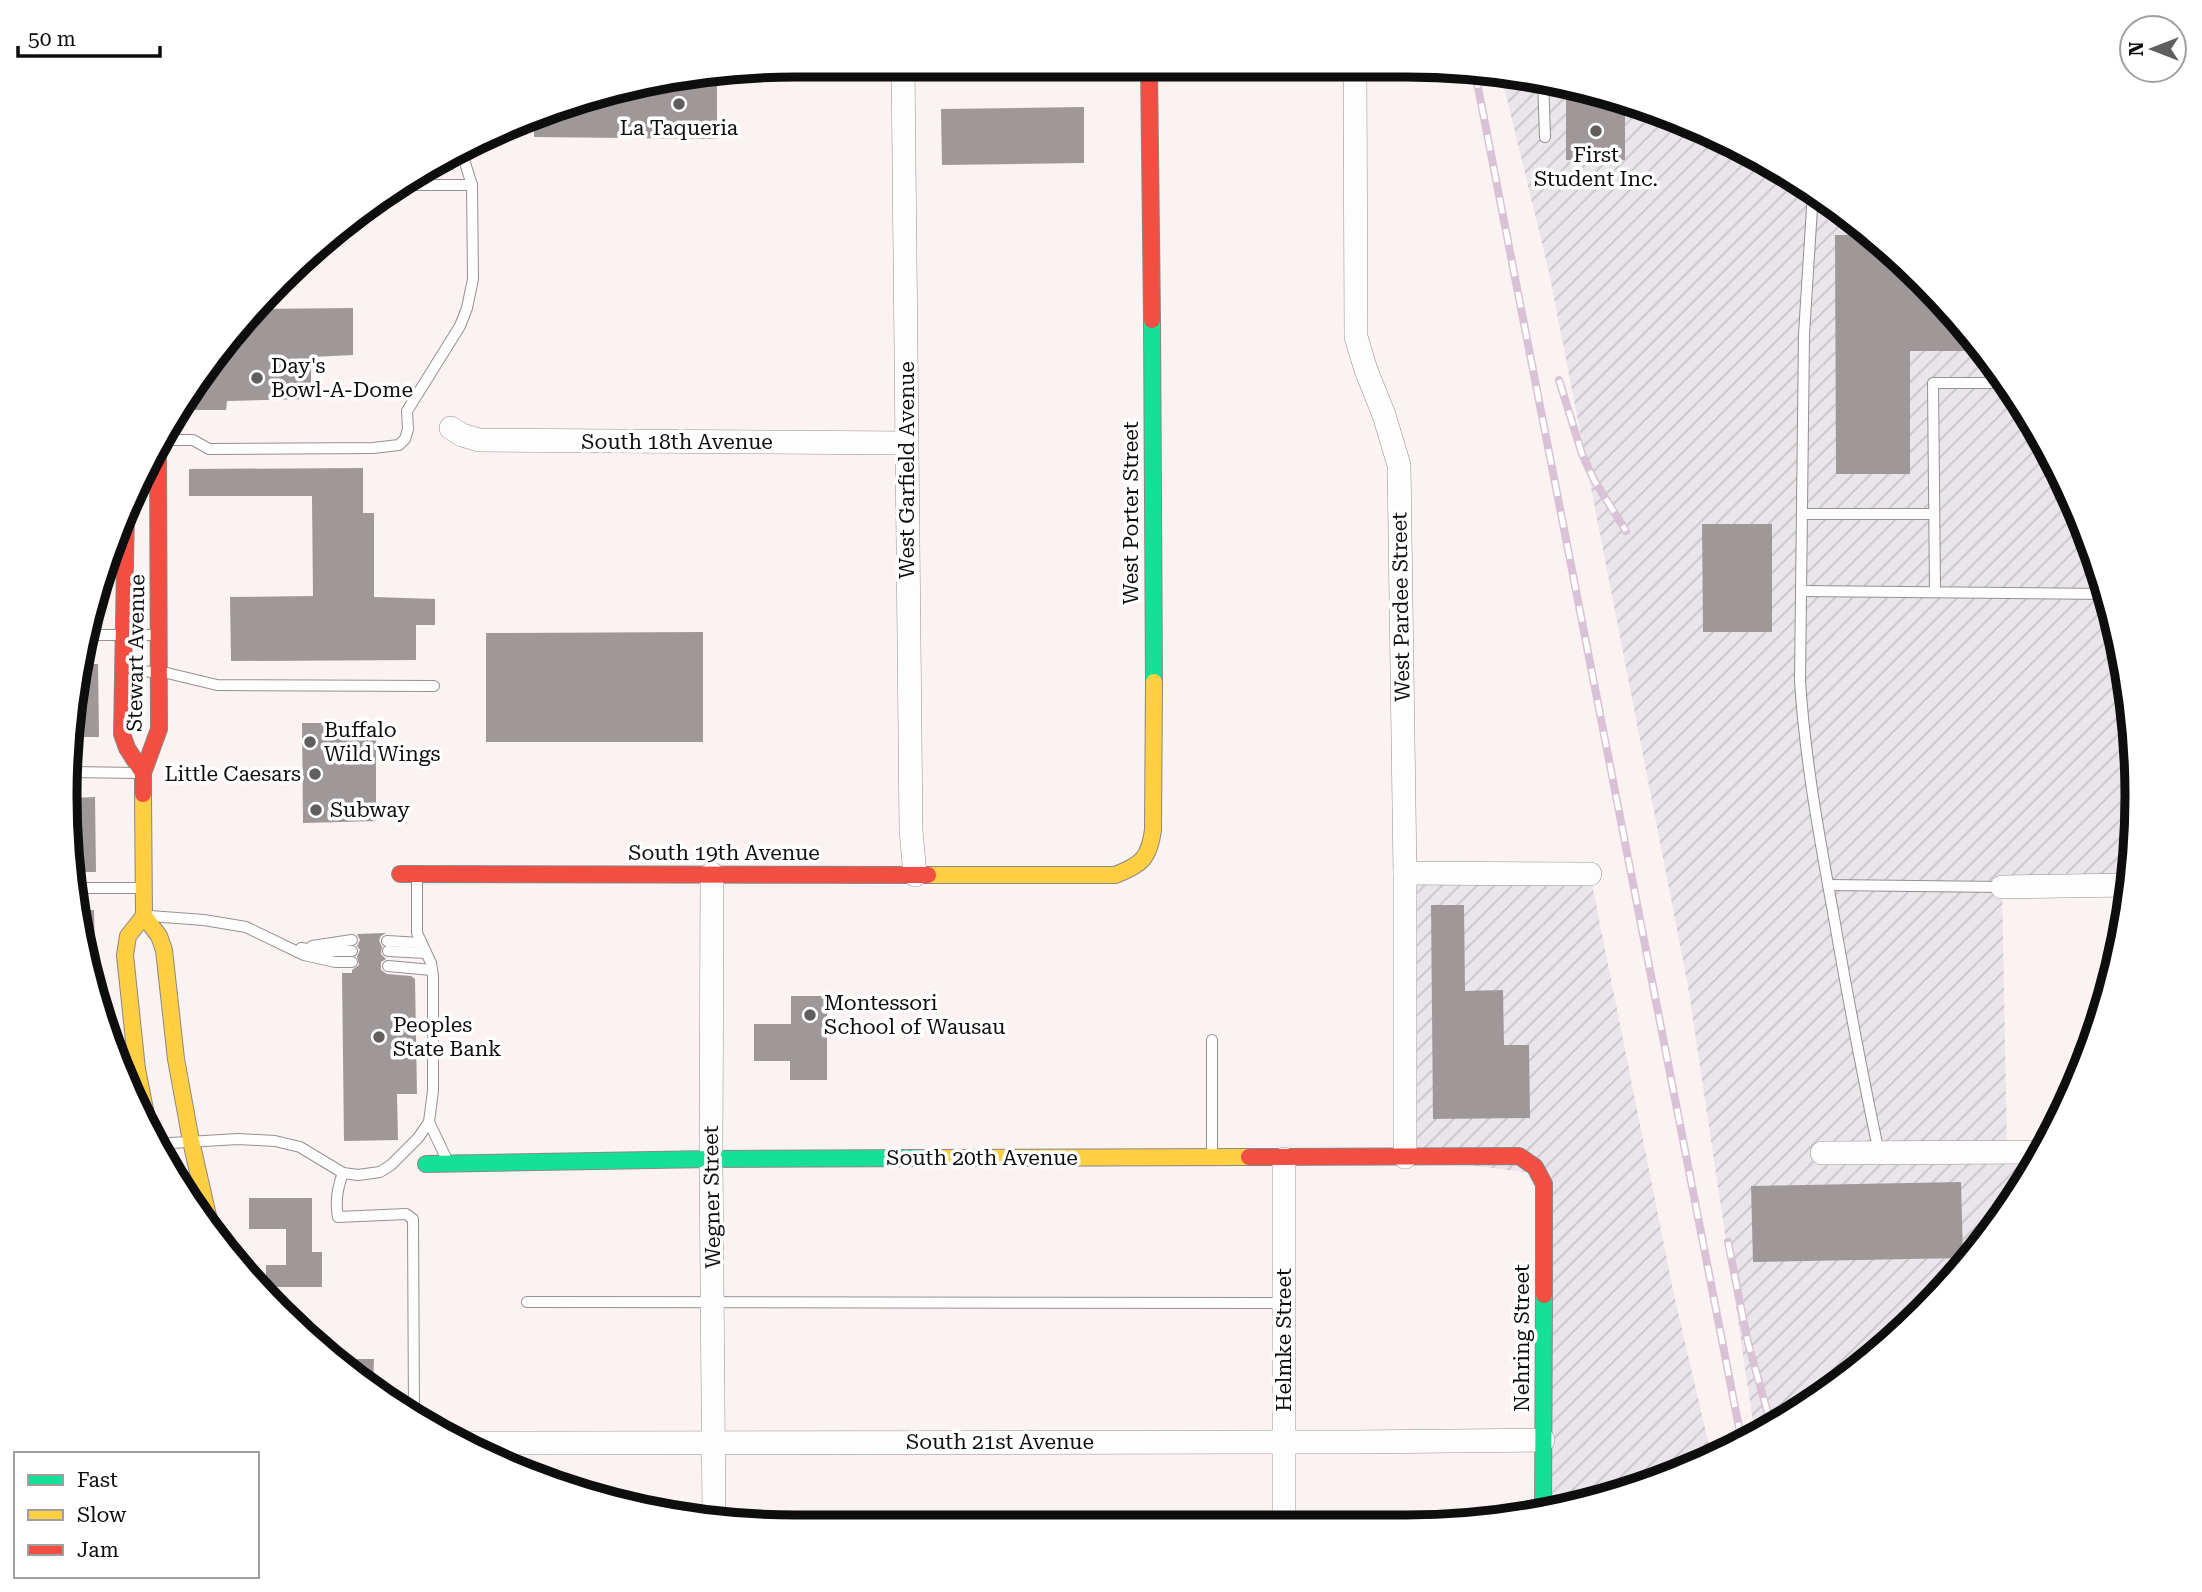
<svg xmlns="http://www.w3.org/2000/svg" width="2202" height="1592" font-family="'Roboto Serif',serif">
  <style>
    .industrial { fill: url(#industrial-furrows) }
    .building { fill: #9e9899 }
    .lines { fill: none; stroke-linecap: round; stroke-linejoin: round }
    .lane-casing { stroke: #959191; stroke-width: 12 }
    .street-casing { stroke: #959191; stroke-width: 24 }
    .fast-casing { stroke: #8b8787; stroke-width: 18 }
    .slow-casing { stroke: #8b8787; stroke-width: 18 }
    .jam-casing { stroke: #8b8787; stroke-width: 18 }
    .lane { stroke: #fefdfd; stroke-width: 10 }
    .street { stroke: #fefdfd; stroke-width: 23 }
    .fast { stroke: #16e098; stroke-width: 16 }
    .slow { stroke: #ffcf43; stroke-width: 16 }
    .jam { stroke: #f24e42; stroke-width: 16 }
    .rail-casing { stroke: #d9c2d6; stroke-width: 8 }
    .rail { stroke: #fff; stroke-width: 5; stroke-dasharray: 16; stroke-linecap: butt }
    .poi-dot { fill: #615e5e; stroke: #fff; stroke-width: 2.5 }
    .labels { text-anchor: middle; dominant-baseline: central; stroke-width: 7; stroke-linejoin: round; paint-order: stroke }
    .poi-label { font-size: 21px; fill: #0e0e0e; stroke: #fff; text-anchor: start }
    .street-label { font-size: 21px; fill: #0e0e0e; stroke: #fff }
    .rim { fill: none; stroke: #0e0e0e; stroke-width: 9 }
  </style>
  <defs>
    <pattern id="industrial-furrows" width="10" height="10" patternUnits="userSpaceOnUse" patternTransform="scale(1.75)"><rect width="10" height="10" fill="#e9e5ea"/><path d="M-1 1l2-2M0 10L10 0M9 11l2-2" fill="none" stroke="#c7c3c8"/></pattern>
  </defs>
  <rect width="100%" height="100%" fill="#fbf2f2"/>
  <g class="industrial">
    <polygon points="1501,74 1549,79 1685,120 1772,163 1888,246 1956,314 2039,431 2099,561 2131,701 2136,844 2129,885 2002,887 2007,1152 2042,1152 1986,1241 1888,1346 1755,1435 1688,986 1549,272"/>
    <polygon points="1405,873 1590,874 1674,1295 1712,1458 1596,1502 1543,1513 1541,1174 1405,1157"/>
  </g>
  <g class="building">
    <polygon points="717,75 717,139 534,137 534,117 606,90"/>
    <polygon points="1566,84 1625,102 1625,160 1566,160"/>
    <polygon points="1084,107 1084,163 942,165 941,109"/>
    <polygon points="1835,235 1873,235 1888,246 1956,314 1982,351 1910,351 1910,474 1836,474"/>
    <polygon points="353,308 353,355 311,357 311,399 227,401 226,410 182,410 246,314 252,309"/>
    <polygon points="363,468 363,513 374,513 374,597 435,599 435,625 416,625 416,660 231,661 230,597 313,596 312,496 189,496 189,469"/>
    <polygon points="1702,524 1772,524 1772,632 1703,632"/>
    <polygon points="703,632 703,742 486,742 486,633"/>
    <polygon points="78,664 98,664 99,737 71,737 71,700"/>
    <polygon points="302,723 376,723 376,821 303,823"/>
    <polygon points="95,797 96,872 71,872 71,798"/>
    <polygon points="1431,905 1464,905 1465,991 1503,990 1504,1045 1529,1045 1530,1118 1433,1119"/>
    <polygon points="76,910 94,910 95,959 89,960"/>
    <polygon points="386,933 381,936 379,940 382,947 381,954 386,959 381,962 381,970 387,974 411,976 415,979 417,1094 397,1094 398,1140 344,1141 342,973 352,973 352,970 359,965 357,956 360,950 357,946 360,940 357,934"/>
    <polygon points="791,996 827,996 827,1080 790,1080 790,1061 754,1061 754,1024 791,1024"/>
    <polygon points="1961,1182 1963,1258 1753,1262 1751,1186"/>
    <polygon points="249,1198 312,1198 312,1252 322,1252 322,1287 266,1287 266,1265 286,1265 286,1229 249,1229"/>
    <polygon points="332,1359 374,1359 373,1390 351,1376"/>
  </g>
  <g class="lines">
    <defs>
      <g id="lane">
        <polyline points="1543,78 1545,137"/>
        <polyline points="394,185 472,185"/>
        <path d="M1813 192 1804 334 1800 681C1805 759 1819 835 1833 912 1847 993 1862 1073 1879 1153"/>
        <polyline points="162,440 193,440 209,449 373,448 399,445 405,439 408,429 407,411 460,326 467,308 473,279 472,185 460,147"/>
        <polyline points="1802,514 1934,514"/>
        <polyline points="1801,591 2106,594"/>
        <polyline points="1935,592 1933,383 2005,383"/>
        <polyline points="84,635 155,635"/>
        <polyline points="125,670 167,673 217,685 434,686"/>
        <polyline points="71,772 137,773"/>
        <polyline points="1828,885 2002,887"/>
        <polyline points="71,888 140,888"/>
        <polyline points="150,916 204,920 246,927 304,955 335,962 352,962"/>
        <polyline points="387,941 420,943"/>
        <polyline points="312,946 352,940"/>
        <polyline points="301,948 321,951 352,951"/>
        <polyline points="388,951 426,953"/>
        <polyline points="388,966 432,970"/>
        <polyline points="1212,1040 1212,1155"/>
        <polyline points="429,1122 447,1160"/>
        <polyline points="154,1144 238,1139 275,1141 300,1147 343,1173 358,1175 380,1172 391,1165 418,1138 429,1122 433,1091 433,976 431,963 417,933 417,877"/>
        <path d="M343 1173C338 1186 335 1202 338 1217L406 1214 413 1219 414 1415"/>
        <polyline points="527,1302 1284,1303"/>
      </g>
      <g id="street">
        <polyline points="903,65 911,830 915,875"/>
        <polyline points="1355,65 1356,337 1366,370 1384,415 1399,465 1405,873 1405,1157"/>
        <polyline points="451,428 462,435 479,440 906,443"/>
        <polyline points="1405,873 1590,874"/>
        <polyline points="712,874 711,1159 714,1520"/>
        <polyline points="2002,887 2129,885"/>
        <polyline points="1822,1153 2042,1152"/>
        <polyline points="458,1443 1355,1442 1543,1440"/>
        <polyline points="1284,1522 1284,1159"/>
      </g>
      <g id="fast">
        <polyline points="1152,320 1154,682"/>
        <polyline points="426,1164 711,1159 932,1158"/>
        <polyline points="1543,1513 1544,1295"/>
      </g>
      <g id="slow">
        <polyline points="143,794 144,916 159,936 164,950 176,1059 191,1141 211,1229"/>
        <path d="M928 875H1115C1141 865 1149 859 1153 830L1154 682"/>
        <polyline points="144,916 128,936 125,955 137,1069 150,1135"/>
        <polyline points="932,1158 1249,1157"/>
      </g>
      <g id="jam">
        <polyline points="1149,65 1152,320"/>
        <polyline points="126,510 122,734 127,748 143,773"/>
        <polyline points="143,794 143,773 159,729 158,446"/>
        <polyline points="400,874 928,875"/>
        <polyline points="1249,1157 1519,1156 1535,1167 1544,1184 1544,1295"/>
      </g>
    </defs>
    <use href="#lane" class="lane-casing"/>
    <use href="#street" class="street-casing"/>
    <use href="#fast" class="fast-casing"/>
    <use href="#slow" class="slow-casing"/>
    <use href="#jam" class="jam-casing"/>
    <use href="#lane" class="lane"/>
    <use href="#street" class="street"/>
    <use href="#fast" class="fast"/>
    <use href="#slow" class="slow"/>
    <use href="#jam" class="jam"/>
    <defs>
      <g id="rail">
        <polyline points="1475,72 1742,1443"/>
        <polyline points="1559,380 1582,454 1594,480 1626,531"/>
        <polyline points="1728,1242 1748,1343 1771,1424"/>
      </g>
    </defs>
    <use href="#rail" class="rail-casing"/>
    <use href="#rail" class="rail"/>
  </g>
  <g class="poi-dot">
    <circle cx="679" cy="104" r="7"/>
    <circle cx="1596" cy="131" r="7"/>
    <circle cx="257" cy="378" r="7"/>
    <circle cx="310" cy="742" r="7"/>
    <circle cx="315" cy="774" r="7"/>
    <circle cx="316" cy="810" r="7"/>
    <circle cx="810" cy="1015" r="7"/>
    <circle cx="379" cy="1037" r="7"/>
  </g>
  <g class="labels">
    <g class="poi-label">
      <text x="679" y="128" text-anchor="middle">La Taqueria</text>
      <text x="1596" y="155" text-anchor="middle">First<tspan x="1596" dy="24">Student Inc.</tspan></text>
      <text x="271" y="366">Day's<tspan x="271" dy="24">Bowl-A-Dome</tspan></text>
      <text x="324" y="730">Buffalo<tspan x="324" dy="24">Wild Wings</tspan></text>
      <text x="301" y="774" text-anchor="end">Little Caesars</text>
      <text x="330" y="810">Subway</text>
      <text x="824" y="1003">Montessori<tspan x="824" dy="24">School of Wausau</tspan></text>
      <text x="393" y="1025">Peoples<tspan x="393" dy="24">State Bank</tspan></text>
    </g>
    <g class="street-label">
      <text x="677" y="442">South 18th Avenue</text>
      <text transform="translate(907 470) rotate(-90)">West Garfield Avenue</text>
      <text transform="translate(1131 513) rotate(-90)">West Porter Street</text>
      <text transform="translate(1401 607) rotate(-91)">West Pardee Street</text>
      <text transform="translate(136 653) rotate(-89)">Stewart Avenue</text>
      <text x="724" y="853">South 19th Avenue</text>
      <text x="982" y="1158">South 20th Avenue</text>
      <text transform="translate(712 1197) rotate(-91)">Wegner Street</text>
      <text transform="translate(1522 1338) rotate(-90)">Nehring Street</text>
      <text transform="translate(1284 1340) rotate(-90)">Helmke Street</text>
      <text x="1000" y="1442">South 21st Avenue</text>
    </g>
  </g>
  <path d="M0 0H2202V1592H0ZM796 77H1406A719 719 0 0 1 2125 796V796A719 719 0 0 1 1406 1515H796A719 719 0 0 1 77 796V796A719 719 0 0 1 796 77Z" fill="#fff" fill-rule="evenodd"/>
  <path class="rim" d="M796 77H1406A719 719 0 0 1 2125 796V796A719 719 0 0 1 1406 1515H796A719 719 0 0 1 77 796V796A719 719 0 0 1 796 77Z"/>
  <rect x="14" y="1452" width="245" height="126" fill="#ffffff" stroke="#9f9f9f" stroke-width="2"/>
  <rect x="28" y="1475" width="35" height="10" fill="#16e098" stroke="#9f9f9f" stroke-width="2"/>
  <text x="77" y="1487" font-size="21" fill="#0e0e0e">Fast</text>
  <rect x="28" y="1510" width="35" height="10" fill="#ffcf43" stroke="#9f9f9f" stroke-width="2"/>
  <text x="77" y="1522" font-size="21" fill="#0e0e0e">Slow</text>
  <rect x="28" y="1545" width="35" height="10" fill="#f24e42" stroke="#9f9f9f" stroke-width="2"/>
  <text x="77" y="1557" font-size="21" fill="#0e0e0e">Jam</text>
  <g transform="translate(2153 49) rotate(270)"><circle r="33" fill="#ffffff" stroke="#9f9f9f" stroke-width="2"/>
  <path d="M0-5L12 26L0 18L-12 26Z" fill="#615e5e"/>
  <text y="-10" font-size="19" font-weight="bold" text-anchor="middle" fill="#0e0e0e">N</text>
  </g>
  <path d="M18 46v10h142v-10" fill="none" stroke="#0e0e0e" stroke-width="3.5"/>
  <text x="28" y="46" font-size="21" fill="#0e0e0e" stroke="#ffffff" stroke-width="5" paint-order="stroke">50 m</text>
</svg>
